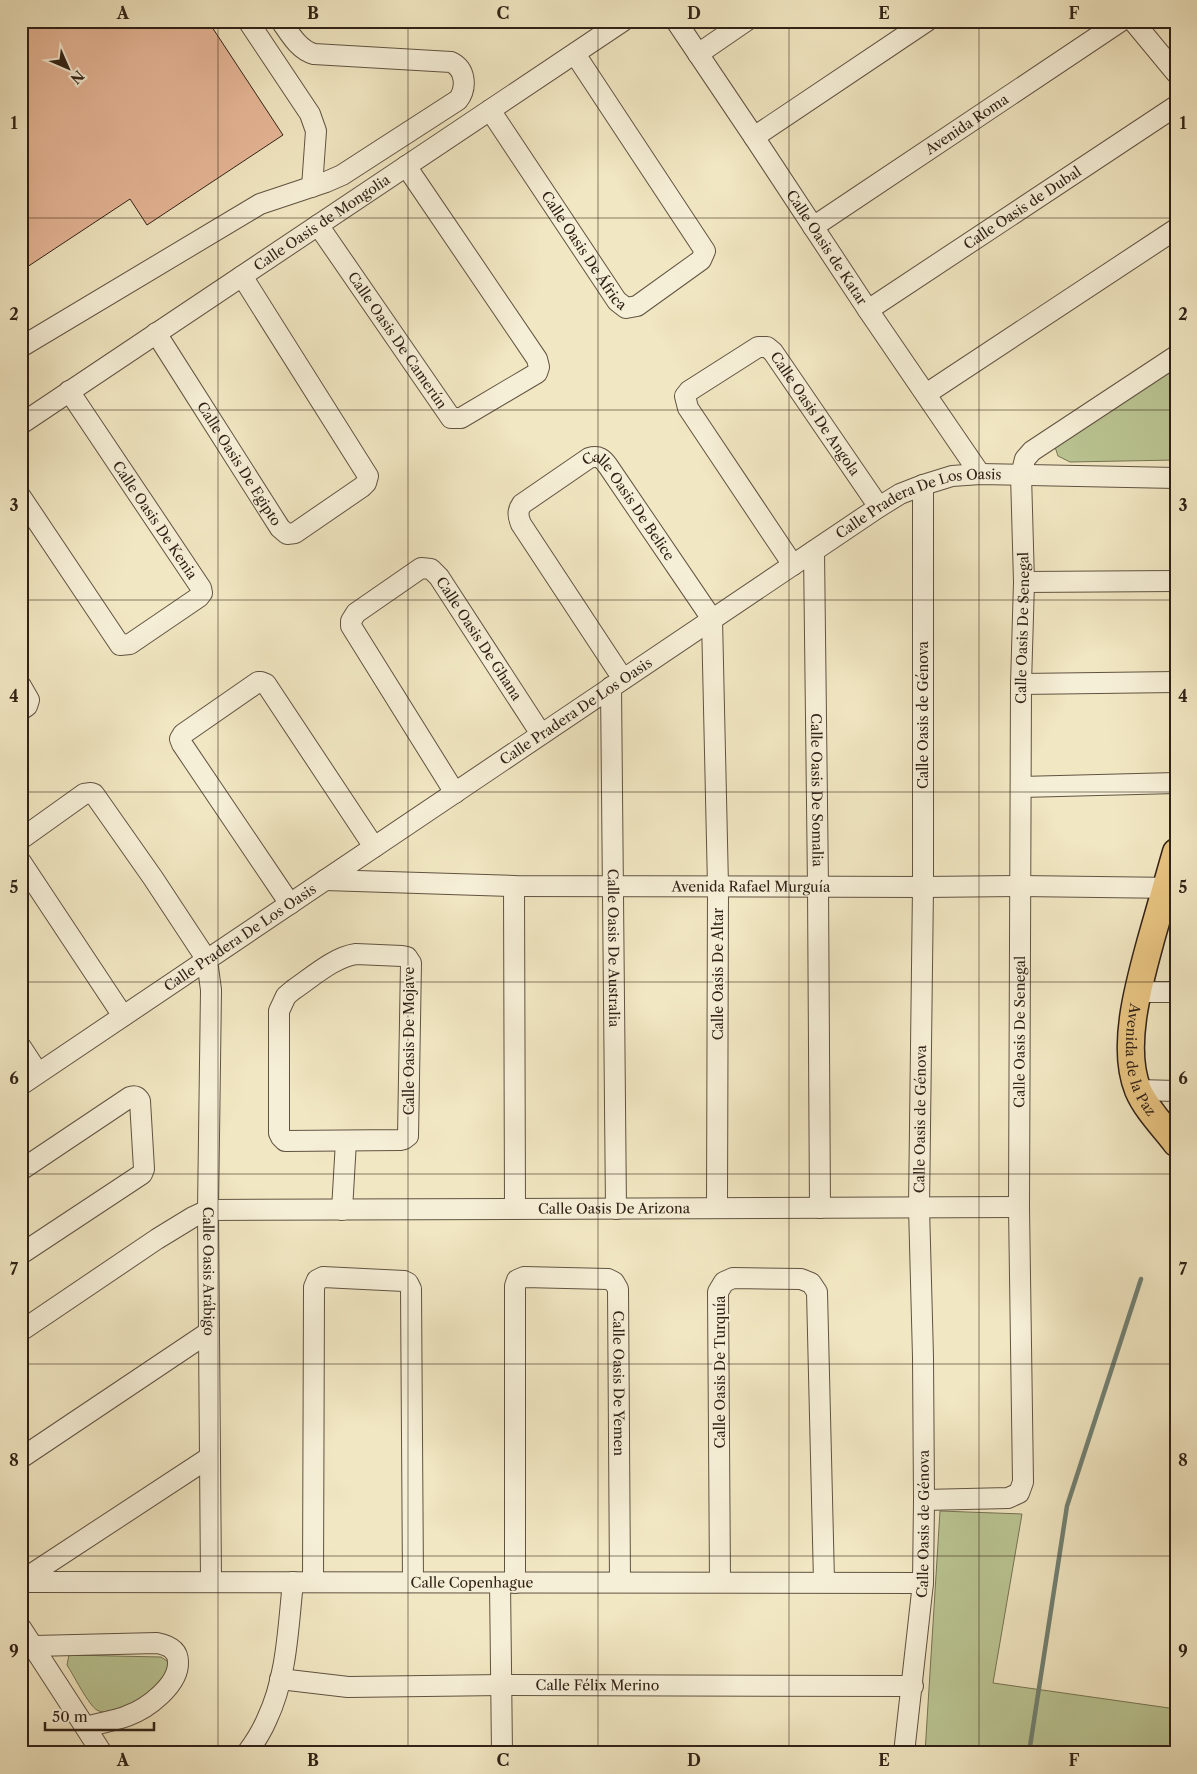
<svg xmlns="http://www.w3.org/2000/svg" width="1197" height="1774" font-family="'Libre Caslon Text',serif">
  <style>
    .green { fill: #bac593; stroke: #767455 }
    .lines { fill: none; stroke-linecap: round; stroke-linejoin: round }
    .stream { stroke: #718173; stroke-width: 4.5 }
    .building { fill: #e6b697; stroke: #312217 }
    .minor-casing { stroke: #615342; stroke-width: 22 }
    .major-casing { stroke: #312217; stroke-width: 29 }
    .minor { stroke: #f6efd7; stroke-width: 20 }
    .major { stroke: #e8c481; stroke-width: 26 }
    .grid { fill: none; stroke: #312217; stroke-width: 1; stroke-opacity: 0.55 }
    .labels { text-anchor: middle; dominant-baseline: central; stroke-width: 4; stroke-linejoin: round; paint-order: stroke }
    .street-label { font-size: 14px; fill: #312217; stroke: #f6efd7 }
    .neatline { fill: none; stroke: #312217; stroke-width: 2 }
    .grid-label { font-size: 16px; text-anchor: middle; font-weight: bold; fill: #312217 }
  </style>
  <rect width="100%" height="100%" fill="#f1e7c2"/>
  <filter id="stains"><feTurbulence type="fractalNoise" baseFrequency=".004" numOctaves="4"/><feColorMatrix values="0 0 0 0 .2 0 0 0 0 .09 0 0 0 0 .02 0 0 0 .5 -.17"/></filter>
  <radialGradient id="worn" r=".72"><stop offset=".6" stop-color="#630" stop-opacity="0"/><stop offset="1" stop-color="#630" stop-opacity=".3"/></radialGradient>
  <g class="green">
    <polygon points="1176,363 1176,460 1070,462 1058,456 1055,447"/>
    <polygon points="940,1511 1022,1514 993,1683 1176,1709 1171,1753 925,1753"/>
    <path d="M69 1655 161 1657 170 1663C168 1668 167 1674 165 1678 156 1694 114 1721 97 1710 89 1706 73 1674 67 1665Z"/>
  </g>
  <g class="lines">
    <polyline class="stream" points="1029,1753 1067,1506 1141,1279"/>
  </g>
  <polygon class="building" points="21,21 208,21 283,135 147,225 130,199 21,271"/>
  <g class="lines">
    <defs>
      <g id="minor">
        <polyline points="248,21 310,114 316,131 312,187"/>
        <path id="s1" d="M676 21 754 137 868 310 980 474"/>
        <polyline points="1133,21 1176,73"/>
        <polyline points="698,54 746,21"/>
        <path id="s2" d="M490 110 617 301 626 308 637 306 701 260 705 251 575 54"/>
        <polyline points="754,137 927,21"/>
        <path id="s3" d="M318 225 451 418H461L537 373 539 367 537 359 406 166"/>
        <path id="s4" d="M813 227 1121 21"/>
        <path id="s5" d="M868 310 1176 106"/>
        <path id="s6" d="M156 333 280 528 287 534 295 533 362 487 366 483 368 476 242 276"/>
        <path d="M21 347 260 204 326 182 342 175 458 100C467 88 466 69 451 62L314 54C299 50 290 34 281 21"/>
        <polyline points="926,394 1176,229"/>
        <path id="s7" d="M21 424 623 21"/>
        <polyline points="21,497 120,645 130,644 199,597 202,593 201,588 69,391"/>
        <path id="s8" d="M814 551 818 887 820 1208"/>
        <path id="s9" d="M793 565 688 408 685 396 689 391 758 347H767L773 352 879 507"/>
        <polyline points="1024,582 1176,581"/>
        <path id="s10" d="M623 679 521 524C518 516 517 511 522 504L589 458C599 455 603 459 608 466L712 619 718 886 717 1208"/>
        <polyline points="1021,684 1176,682"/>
        <polyline points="21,686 29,700 27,706 21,710"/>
        <path id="s11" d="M611 687 616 1209"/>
        <polyline points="1021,787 1176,783"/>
        <path id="s12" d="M455 793 351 626V621L356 613 421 568 431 569 439 577 541 734"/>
        <path id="s13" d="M21 839 84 794 91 793 94 794 153 878 207 960 211 990 208 1210 211 1582"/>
        <polyline points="21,862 123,1016"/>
        <path id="s14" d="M325 880 514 886 923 887 1020 886 1176 888"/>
        <polyline points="514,886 515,1209"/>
        <polyline points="290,904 182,744 180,739 183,734 258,682 261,682 266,684 374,847"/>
        <path d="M356 954 402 956 407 957 411 963 408 1136 404 1139 400 1140 285 1141 281 1137 279 1133V1011L286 996 293 990C311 978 334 957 356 954Z"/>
        <polyline points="1137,992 1176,992"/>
        <polyline points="21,1047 38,1073"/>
        <path id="s15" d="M21 1085 879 507 900 494 923 485 952 476 980 474 1176 478"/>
        <polyline points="1138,1090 1176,1091"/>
        <path d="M21 1170 130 1097C135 1095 138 1097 140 1101L144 1169 142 1174 21 1254"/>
        <polyline points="342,1210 346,1141"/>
        <path id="s16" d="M21 1331 157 1239 193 1217 208 1210 1019 1207"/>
        <polyline points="21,1458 209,1332"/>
        <path id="s17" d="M924 1500 1008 1498 1019 1493 1023 1482 1019 1207 1021 684 1024 582 1021 475 1025 459 1032 451 1176 356"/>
        <polyline points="21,1581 210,1457"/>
        <path id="s18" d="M21 1582 923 1583"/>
        <polyline points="313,1582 314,1287 317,1280 323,1277 404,1281 408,1283 411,1289 413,1582"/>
        <polyline points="720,1582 718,1292 724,1282 733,1278 801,1279 811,1283 817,1292 824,1581"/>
        <polyline points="500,1583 502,1753"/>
        <path id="s19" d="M515 1583V1286L517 1280 524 1277 608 1279 614 1282 618 1289 620 1582"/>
        <polyline points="21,1628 102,1753"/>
        <path d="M34 1646 157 1643C167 1645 178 1649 178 1662 179 1685 147 1709 127 1716 114 1721 99 1723 86 1727"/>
        <path id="s20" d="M280 1679 348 1687 502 1685 913 1686"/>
        <path d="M247 1753C255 1742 262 1731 267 1719 287 1677 288 1628 293 1582"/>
        <path id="s21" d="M904 1753 923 1583 924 1500 923 1357 919 1207 923 887V485"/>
      </g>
      <g id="major">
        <path id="s22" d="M1176 852C1168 880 1160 908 1152 936 1140 980 1120 1046 1138 1090 1146 1109 1163 1126 1176 1143"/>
      </g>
    </defs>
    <use href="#minor" class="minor-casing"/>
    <use href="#major" class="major-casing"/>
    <use href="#minor" class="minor"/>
    <use href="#major" class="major"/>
  </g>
  <path class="grid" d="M218 21V1753M408 21V1753M598 21V1753M789 21V1753M979 21V1753M21 218H1176M21 410H1176M21 600H1176M21 792H1176M21 982H1176M21 1174H1176M21 1364H1176M21 1556H1176"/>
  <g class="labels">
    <g class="street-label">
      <text stroke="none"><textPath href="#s4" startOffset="185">Avenida Roma</textPath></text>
      <text stroke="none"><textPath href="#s5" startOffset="185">Calle Oasis de Dubal</textPath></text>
      <text stroke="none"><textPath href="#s7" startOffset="362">Calle Oasis de Mongolia</textPath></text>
      <text stroke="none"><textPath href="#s2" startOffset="169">Calle Oasis De África</textPath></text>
      <text stroke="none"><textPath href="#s1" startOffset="272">Calle Oasis de Katar</textPath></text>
      <text stroke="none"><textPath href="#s3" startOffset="140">Calle Oasis De Camerún</textPath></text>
      <text stroke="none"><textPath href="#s9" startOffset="381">Calle Oasis De Angola</textPath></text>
      <text stroke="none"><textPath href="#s6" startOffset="155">Calle Oasis De Egipto</textPath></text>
      <text stroke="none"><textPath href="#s15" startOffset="1074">Calle Pradera De Los Oasis</textPath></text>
      <text stroke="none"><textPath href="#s10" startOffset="352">Calle Oasis De Belice</textPath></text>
      <text transform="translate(155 520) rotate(56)">Calle Oasis De Kenia</text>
      <text stroke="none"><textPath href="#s17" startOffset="962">Calle Oasis De Senegal</textPath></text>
      <text stroke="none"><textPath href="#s12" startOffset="385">Calle Oasis De Ghana</textPath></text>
      <text stroke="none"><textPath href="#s15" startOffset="669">Calle Pradera De Los Oasis</textPath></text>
      <text transform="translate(923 715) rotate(-90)">Calle Oasis de Génova</text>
      <text stroke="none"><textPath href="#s8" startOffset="239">Calle Oasis De Somalia</textPath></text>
      <text stroke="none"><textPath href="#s14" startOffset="426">Avenida Rafael Murguía</textPath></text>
      <text stroke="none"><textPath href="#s15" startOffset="264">Calle Pradera De Los Oasis</textPath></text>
      <text stroke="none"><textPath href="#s11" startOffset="261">Calle Oasis De Australia</textPath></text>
      <text transform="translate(718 974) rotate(-90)">Calle Oasis De Altar</text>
      <text stroke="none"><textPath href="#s17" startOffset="558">Calle Oasis De Senegal</textPath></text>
      <text transform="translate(409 1041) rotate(-90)">Calle Oasis De Mojave</text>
      <text stroke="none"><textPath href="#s22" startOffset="215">Avenida de la Paz</textPath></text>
      <text stroke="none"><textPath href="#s21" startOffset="635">Calle Oasis de Génova</textPath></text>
      <text stroke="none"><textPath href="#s16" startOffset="629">Calle Oasis De Arizona</textPath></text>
      <text stroke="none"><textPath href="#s13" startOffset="600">Calle Oasis Arábigo</textPath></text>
      <text transform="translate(720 1372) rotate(-90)">Calle Oasis De Turquía</text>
      <text stroke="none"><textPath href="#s19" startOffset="504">Calle Oasis De Yemen</textPath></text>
      <text stroke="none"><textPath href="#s21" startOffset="230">Calle Oasis de Génova</textPath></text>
      <text stroke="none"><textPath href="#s18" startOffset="451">Calle Copenhague</textPath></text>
      <text stroke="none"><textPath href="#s20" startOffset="318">Calle Félix Merino</textPath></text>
    </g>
  </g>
  <rect width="1197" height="1774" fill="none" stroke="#f1e7c2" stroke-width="55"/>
  <g transform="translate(68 68) rotate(135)" stroke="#f6efd7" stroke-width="4" paint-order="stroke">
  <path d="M0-4L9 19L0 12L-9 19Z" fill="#312217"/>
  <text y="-8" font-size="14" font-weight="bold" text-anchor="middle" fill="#312217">N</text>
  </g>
  <path d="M45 1722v8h109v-8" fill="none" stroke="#312217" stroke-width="2.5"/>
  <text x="52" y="1722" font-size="15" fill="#312217" stroke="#f6efd7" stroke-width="4" paint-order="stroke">50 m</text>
  <rect x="28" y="28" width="1142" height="1718" class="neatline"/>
  <g class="grid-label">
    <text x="123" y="19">A</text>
    <text x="313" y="19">B</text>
    <text x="503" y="19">C</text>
    <text x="694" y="19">D</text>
    <text x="884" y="19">E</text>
    <text x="1074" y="19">F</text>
    <text x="14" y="129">1</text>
    <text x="1183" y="129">1</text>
    <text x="14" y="320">2</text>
    <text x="1183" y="320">2</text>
    <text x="14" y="511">3</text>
    <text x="1183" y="511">3</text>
    <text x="14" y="702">4</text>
    <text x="1183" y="702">4</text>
    <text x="14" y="893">5</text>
    <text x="1183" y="893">5</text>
    <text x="14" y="1084">6</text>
    <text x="1183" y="1084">6</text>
    <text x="14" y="1275">7</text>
    <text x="1183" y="1275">7</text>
    <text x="14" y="1466">8</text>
    <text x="1183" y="1466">8</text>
    <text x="14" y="1657">9</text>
    <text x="1183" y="1657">9</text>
    <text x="123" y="1766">A</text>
    <text x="313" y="1766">B</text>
    <text x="503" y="1766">C</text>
    <text x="694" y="1766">D</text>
    <text x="884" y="1766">E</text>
    <text x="1074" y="1766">F</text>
  </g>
  <rect width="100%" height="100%" filter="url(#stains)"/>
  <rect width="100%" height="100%" fill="url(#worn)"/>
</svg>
